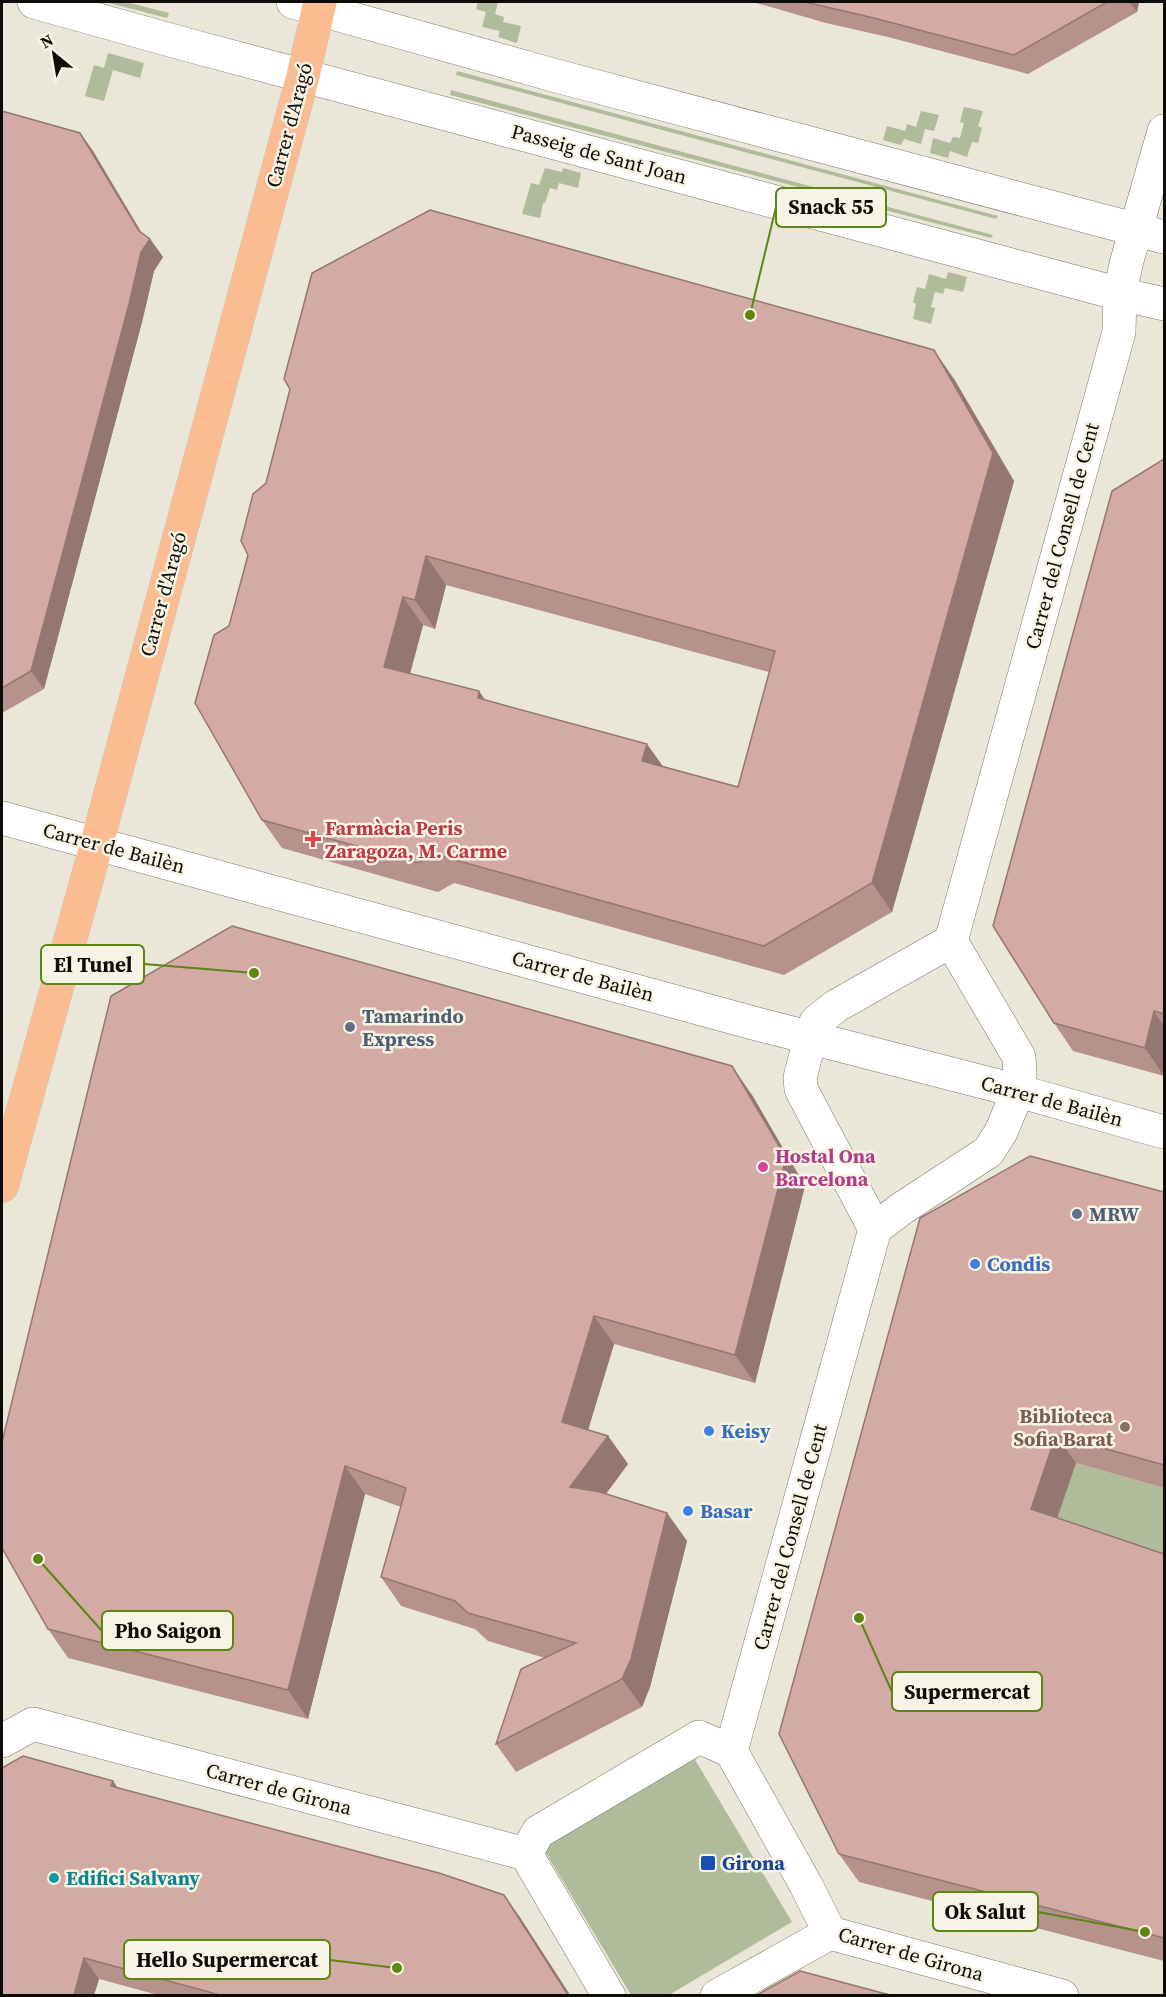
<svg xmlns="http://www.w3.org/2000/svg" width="1166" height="1997" font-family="'Source Serif 4',serif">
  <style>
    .green { fill: #b0bb9c }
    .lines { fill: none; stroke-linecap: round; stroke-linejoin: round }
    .pedestrian-casing { stroke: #7b786b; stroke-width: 34 }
    .minor-casing { stroke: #7b786b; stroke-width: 34 }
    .tertiary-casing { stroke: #7b786b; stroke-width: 34 }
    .primary-casing { stroke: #cacac8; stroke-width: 34 }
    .pedestrian { stroke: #fff; stroke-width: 33 }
    .minor { stroke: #fff; stroke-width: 33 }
    .tertiary { stroke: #fff; stroke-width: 33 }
    .primary { stroke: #fabc90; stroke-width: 33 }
    .wall { fill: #b6928d; fill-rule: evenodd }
    .shaded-wall { fill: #947773 }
    .building { fill: #d4aaa4; stroke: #947773; stroke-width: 1.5; fill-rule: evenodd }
    .health-dot { fill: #e0444e; stroke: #f8f4e5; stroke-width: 2 }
    .service-dot { fill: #5c6f8a; stroke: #f8f4e5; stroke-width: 2 }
    .hotel-dot { fill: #d1479c; stroke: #f8f4e5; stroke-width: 2 }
    .shop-dot { fill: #3f7fe0; stroke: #f8f4e5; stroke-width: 2 }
    .education-dot { fill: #8d6e63; stroke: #f8f4e5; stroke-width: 2 }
    .transit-dot { fill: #1a4fb4; stroke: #f8f4e5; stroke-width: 2 }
    .culture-dot { fill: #0f9aa8; stroke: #f8f4e5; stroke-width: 2 }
    .labels { text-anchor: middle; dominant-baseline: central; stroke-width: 5; stroke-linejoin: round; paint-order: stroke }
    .street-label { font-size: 20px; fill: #0d0c07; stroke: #f8f4e5 }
    .health-label { font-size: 20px; font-weight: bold; fill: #be3a42; stroke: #f8f4e5; text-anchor: start }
    .service-label { font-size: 20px; font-weight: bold; fill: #4e5e75; stroke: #f8f4e5; text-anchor: start }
    .hotel-label { font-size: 20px; font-weight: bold; fill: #b23c85; stroke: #f8f4e5; text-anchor: start }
    .shop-label { font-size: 20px; font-weight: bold; fill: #366cbe; stroke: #f8f4e5; text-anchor: start }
    .education-label { font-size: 20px; font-weight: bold; fill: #785e54; stroke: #f8f4e5; text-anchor: end }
    .transit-label { font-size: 20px; font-weight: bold; fill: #164399; stroke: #f8f4e5; text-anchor: start }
    .culture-label { font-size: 20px; font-weight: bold; fill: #0d838f; stroke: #f8f4e5; text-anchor: start }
    .leader { fill: none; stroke: #5b8613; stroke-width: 2 }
    .callout-dot { fill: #5b8613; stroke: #f8f4e5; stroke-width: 2 }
    .callout { fill: #f8f4e5; stroke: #5b8613; stroke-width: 2 }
    .callout-label { font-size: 21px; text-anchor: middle; font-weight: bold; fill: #0d0c07 }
  </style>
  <rect width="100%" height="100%" fill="#ebe7d8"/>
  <g class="green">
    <polygon points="105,2 126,2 169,13 167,18"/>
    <polygon points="478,2 498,2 495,14 504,17 503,22 521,26 517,43 498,37 500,31 482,27 486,12 476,9"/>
    <polygon points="108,53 144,63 140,78 113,70 104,101 85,96 94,65 104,68"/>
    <polygon points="457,71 998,216 996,219 456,75"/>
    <polygon points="451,90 993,235 991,238 450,95"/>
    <polygon points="964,107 983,111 978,126 982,128 978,143 972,142 967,157 950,151 948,158 930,153 933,138 950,143 953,137 960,138 964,123 960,122"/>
    <polygon points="921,111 939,115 934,131 925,129 921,144 904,139 901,145 883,140 887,126 905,131 907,124 916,127"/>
    <polygon points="545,168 562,172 563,168 581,173 578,188 559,183 557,190 550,188 545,203 543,203 540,218 522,214 531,183 539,185"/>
    <polygon points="948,272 967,277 963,292 945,288 943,294 935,292 931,307 935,308 931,324 913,319 916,304 913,302 917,287 925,289 929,274 946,279"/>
    <polygon points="1076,1463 1164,1488 1164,1575 1051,1537"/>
    <polygon points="694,1758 792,1922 669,1995 631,1995 543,1848"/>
  </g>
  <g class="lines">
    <defs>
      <g id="pedestrian">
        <polyline points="951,941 1019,1057 1020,1075 1018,1091"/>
        <polyline points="810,1038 800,1078 801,1089 875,1229"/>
        <polyline points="526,1854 538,1832 699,1737 731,1751"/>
        <polyline points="717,1996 830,1933"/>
      </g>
      <g id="minor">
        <polyline points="810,1038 816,1022 836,1006 951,941 1119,332 1120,294 1126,264 1164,131"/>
        <polyline points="1018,1091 1001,1132 988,1152 901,1209 875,1229 731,1751 806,1885 830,1933 1062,1996"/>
        <polyline points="2,1741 33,1724 526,1854 609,1996"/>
      </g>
      <g id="tertiary">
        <polyline points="34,2 188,45 1000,262 1120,294 1164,304"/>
        <polyline points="293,2 553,75 1164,237"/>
        <polyline points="2,818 753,1023 1018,1091 1164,1132"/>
      </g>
      <polyline id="primary" points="2,1186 97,843 303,76 320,2"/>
    </defs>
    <use href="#pedestrian" class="pedestrian-casing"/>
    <use href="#minor" class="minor-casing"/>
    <use href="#tertiary" class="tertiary-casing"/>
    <use href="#primary" class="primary-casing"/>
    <use href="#pedestrian" class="pedestrian"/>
    <use href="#minor" class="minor"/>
    <use href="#tertiary" class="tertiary"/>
    <use href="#primary" class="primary"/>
  </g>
  <g class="wall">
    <polygon points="753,2 1139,2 1137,12 1028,74 888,37 826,23"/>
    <polygon points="2,111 80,133 93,151 142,233 150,239 163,257 154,271 142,322 44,689 2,713"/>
    <path d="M954 379 1014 481 892 912 784 975 454 883 438 892 282 848 262 820 229 626 248 555ZM446 585 769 672 738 787 663 766 485 700 410 674 423 625 435 629Z"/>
    <polygon points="1164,459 1164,1076 1073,1051 1054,1023"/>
    <polygon points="752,1095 805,1186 755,1383 614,1344 588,1430 608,1436 628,1464 606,1494 667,1513 687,1541 650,1687 642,1707 516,1772 496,1744 545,1658 488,1641 475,1629 401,1606 381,1577 401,1507 365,1494 308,1719 68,1658 48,1629"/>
    <polygon points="1164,1192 1164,1488 1076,1463 1057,1518 1164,1554 1164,1961 859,1882 839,1854"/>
    <polygon points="113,1781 117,1787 519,1916 570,1995 158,1995 99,1979 94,1995 2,1995"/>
  </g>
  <g class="shaded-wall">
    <polygon points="1129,2 1139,2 1137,12"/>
    <polygon points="80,133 93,151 147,243 150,239 163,257 154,271 142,322 44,689 31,671 141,252 139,231"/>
    <polygon points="934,350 954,379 1014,481 892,912 872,883"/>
    <polygon points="426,556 446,585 435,629 415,600"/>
    <polygon points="403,597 423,625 404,696 384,667"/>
    <polygon points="479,691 499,720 478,698"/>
    <polygon points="647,744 667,772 642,761"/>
    <polygon points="1154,1011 1164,1026 1164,1076 1145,1048"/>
    <polygon points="732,1066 752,1095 805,1186 755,1383 735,1355"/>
    <polygon points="594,1316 614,1344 582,1450 562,1422"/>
    <polygon points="1056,1435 1076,1463 1051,1537 1031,1509"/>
    <polygon points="608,1436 628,1464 590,1515 570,1487"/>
    <polygon points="345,1466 365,1494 308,1719 288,1690"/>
    <polygon points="667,1513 687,1541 650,1687 642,1707 622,1679"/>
    <polygon points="113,1781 127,1802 111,1786"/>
    <polygon points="504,1895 519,1916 570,1995 568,1995"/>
    <polygon points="84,1958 99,1979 94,1995 74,1995"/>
  </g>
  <g class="building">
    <polygon points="805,2 1107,2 1014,55 874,18"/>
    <polygon points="2,111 80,133 139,231 150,239 141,252 129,304 31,671 2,688"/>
    <path d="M430 210 934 350 993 453 872 883 764 946 434 854 418 863 262 820 195 703 214 635 229 626 248 555 241 541 253 494 266 483 290 389 284 379 312 273ZM426 556 775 651 738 787 642 761 647 744 478 698 479 691 384 667 403 597 415 600Z"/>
    <polygon points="1164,459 1164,1014 1154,1011 1145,1048 1054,1023 993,926 1112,491"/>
    <polygon points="232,926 732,1066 786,1158 735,1355 594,1316 562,1422 608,1436 570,1487 600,1492 667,1513 631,1659 622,1679 496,1744 521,1669 576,1643 468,1613 455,1601 381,1577 406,1488 345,1466 288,1690 48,1629 2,1548 2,1442 111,996"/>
    <polygon points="1030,1156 1164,1192 1164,1465 1056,1435 1031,1509 1164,1554 1164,1938 839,1854 779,1734 920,1218"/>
    <polygon points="23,1756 113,1781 111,1786 439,1873 504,1895 568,1995 220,1995 84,1958 74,1995 2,1995 2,1768"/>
    <polygon points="800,1971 890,1995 757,1995"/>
  </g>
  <path class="health-dot" d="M310 830h6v6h6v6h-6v6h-6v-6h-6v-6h6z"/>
  <g class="service-dot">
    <circle cx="350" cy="1027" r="6"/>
    <circle cx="1077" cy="1214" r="6"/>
  </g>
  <circle class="hotel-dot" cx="763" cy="1167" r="6"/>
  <g class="shop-dot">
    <circle cx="975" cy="1264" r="6"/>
    <circle cx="709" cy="1431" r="6"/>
    <circle cx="688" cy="1511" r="6"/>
  </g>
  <circle class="education-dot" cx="1125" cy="1427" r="6"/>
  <rect class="transit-dot" x="700" y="1855" width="16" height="16" rx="3"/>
  <circle class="culture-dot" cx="54" cy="1878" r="6"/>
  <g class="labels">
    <g class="street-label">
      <text transform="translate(289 125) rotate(-75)">Carrer d'Aragó</text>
      <text transform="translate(599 154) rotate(15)">Passeig de Sant Joan</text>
      <text transform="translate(1062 536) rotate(-75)">Carrer del Consell de Cent</text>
      <text transform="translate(163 594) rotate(-75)">Carrer d'Aragó</text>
      <text transform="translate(114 848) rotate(15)">Carrer de Bailèn</text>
      <text transform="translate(583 976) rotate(15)">Carrer de Bailèn</text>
      <text transform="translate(1052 1101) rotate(15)">Carrer de Bailèn</text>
      <text transform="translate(790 1537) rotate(-75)">Carrer del Consell de Cent</text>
      <text transform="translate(279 1789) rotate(15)">Carrer de Girona</text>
      <text transform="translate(911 1954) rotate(16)">Carrer de Girona</text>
    </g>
    <g class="health-label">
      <text x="325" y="828">Farmàcia Peris<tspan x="325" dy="23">Zaragoza, M. Carme</tspan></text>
    </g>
    <g class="service-label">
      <text x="362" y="1016">Tamarindo<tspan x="362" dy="23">Express</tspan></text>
      <text x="1089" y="1214">MRW</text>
    </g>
    <g class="hotel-label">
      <text x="775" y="1156">Hostal Ona<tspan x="775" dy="23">Barcelona</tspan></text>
    </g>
    <g class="shop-label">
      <text x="987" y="1264">Condis</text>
      <text x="721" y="1431">Keisy</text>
      <text x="700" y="1511">Basar</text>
    </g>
    <g class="education-label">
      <text x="1113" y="1416">Biblioteca<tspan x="1113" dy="23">Sofia Barat</tspan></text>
    </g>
    <g class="transit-label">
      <text x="722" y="1863">Girona</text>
    </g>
    <g class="culture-label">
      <text x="66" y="1878">Edifici Salvany</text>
    </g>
  </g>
  <path class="leader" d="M750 315L776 207M254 973L144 964M38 1559L102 1631M859 1618L892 1692M1145 1932L1038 1912M397 1968L330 1960"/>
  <g class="callout-dot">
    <circle cx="750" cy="315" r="6"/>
    <circle cx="254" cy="973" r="6"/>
    <circle cx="38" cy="1559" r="6"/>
    <circle cx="859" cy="1618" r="6"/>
    <circle cx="1145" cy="1932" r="6"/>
    <circle cx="397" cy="1968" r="6"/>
  </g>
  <g class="callout">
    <rect x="776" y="188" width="110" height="39" rx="6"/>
    <rect x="41" y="945" width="103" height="39" rx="6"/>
    <rect x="102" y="1611" width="131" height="39" rx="6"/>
    <rect x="892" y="1672" width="150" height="39" rx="6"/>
    <rect x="933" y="1892" width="105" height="39" rx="6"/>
    <rect x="124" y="1940" width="206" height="39" rx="6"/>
  </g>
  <g class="callout-label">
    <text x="831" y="214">Snack 55</text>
    <text x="93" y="972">El Tunel</text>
    <text x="168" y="1638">Pho Saigon</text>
    <text x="967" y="1699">Supermercat</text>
    <text x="985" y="1919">Ok Salut</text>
    <text x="227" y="1967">Hello Supermercat</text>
  </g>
  <rect width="1166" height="1997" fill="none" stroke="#0d0c07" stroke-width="6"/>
  <g transform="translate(54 54) rotate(330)" stroke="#f8f4e5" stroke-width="4.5" paint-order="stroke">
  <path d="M0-4.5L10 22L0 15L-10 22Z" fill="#0d0c07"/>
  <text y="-9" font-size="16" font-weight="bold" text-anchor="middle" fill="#0d0c07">N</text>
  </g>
</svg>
